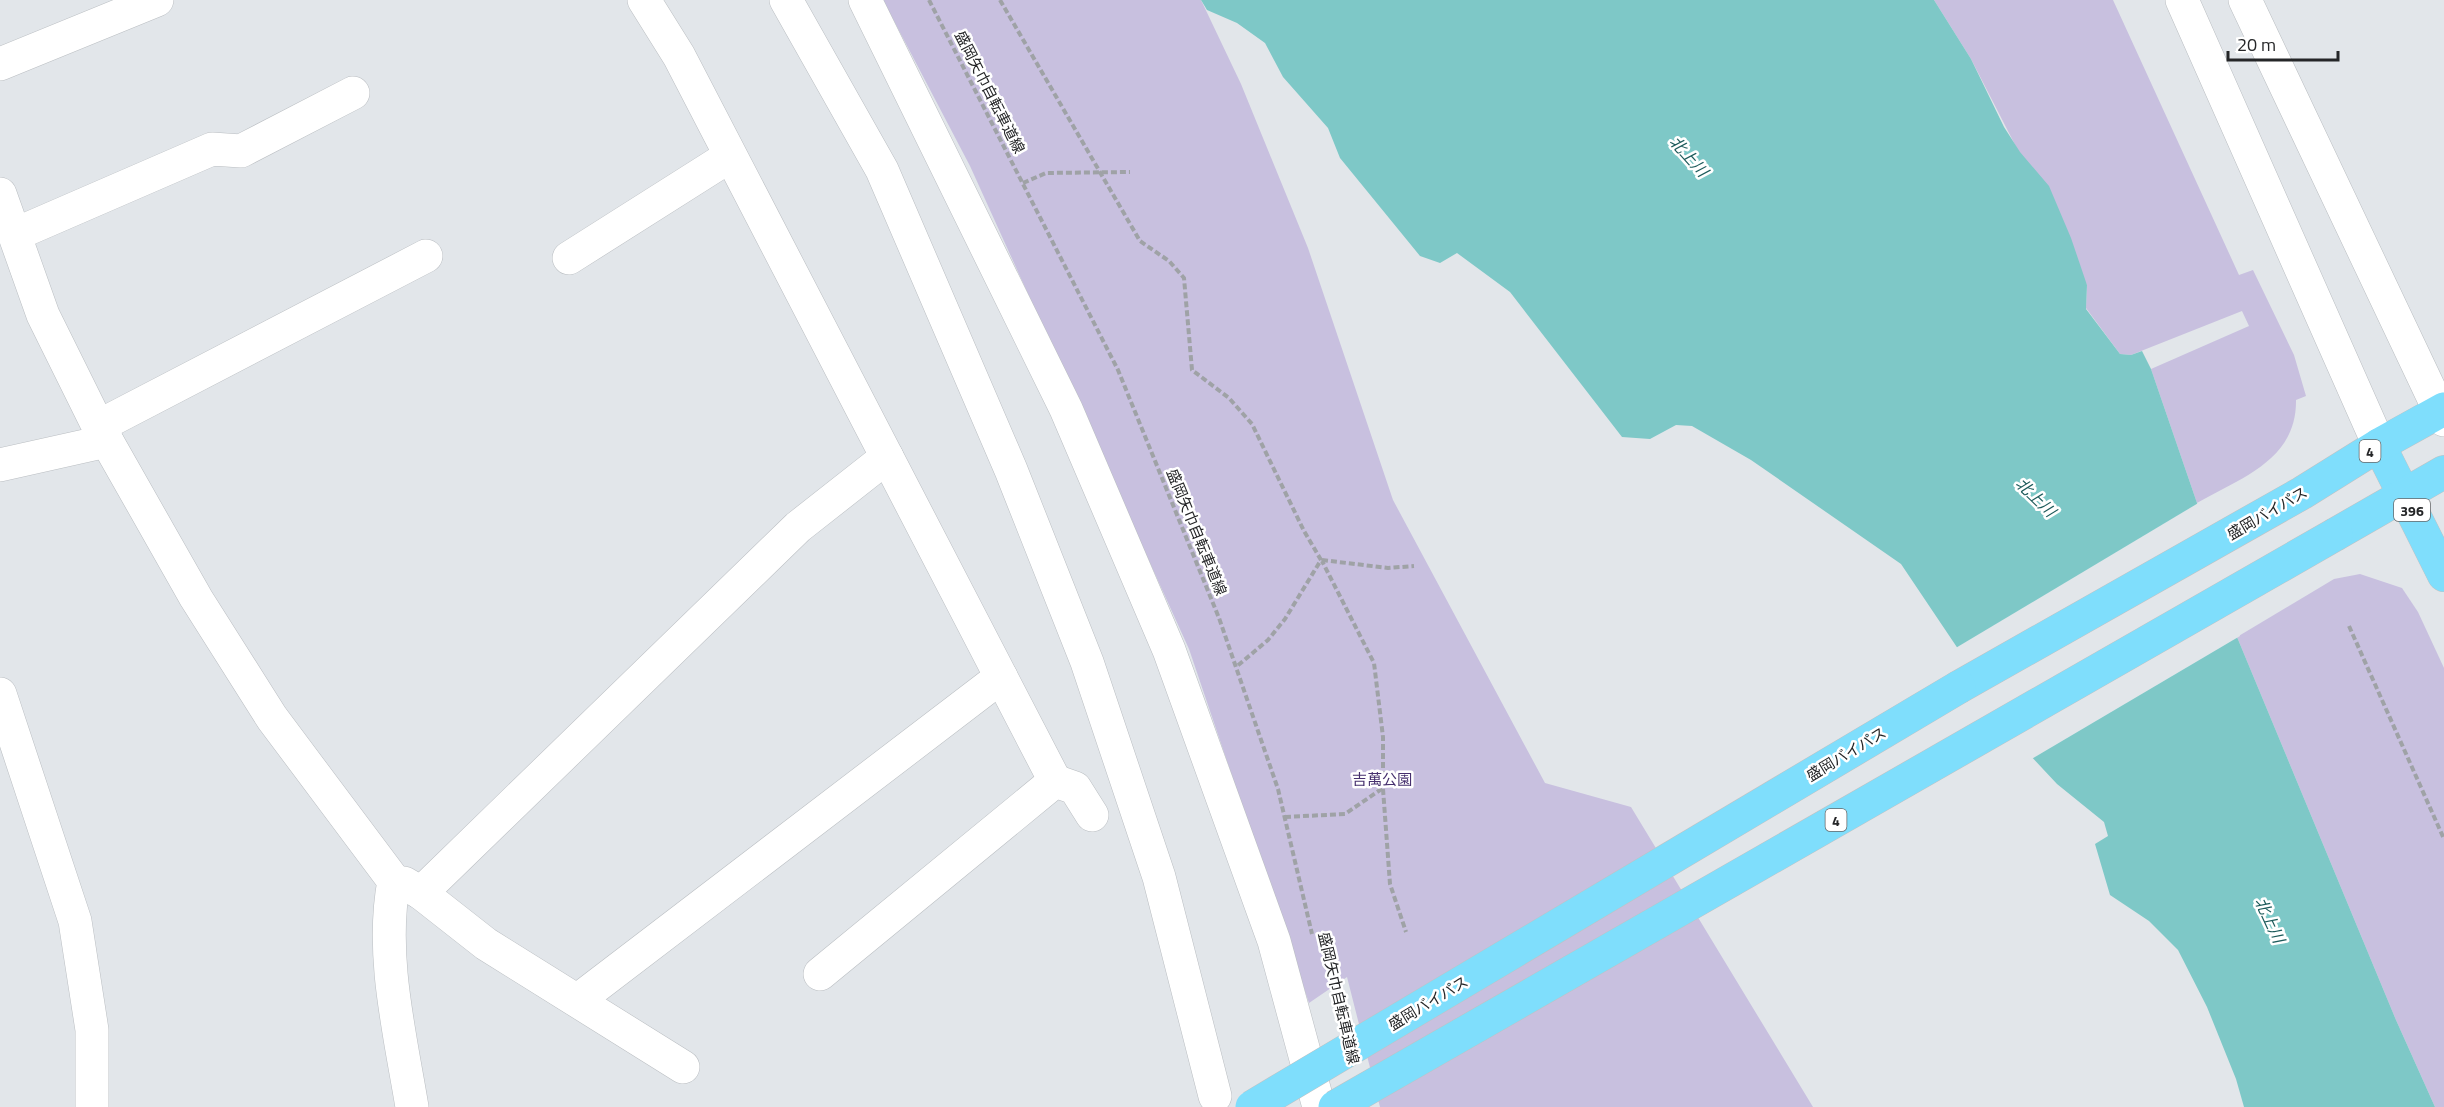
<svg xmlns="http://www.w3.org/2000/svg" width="2444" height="1107" font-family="'Titillium Web','Noto Sans JP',sans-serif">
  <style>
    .green { fill: #c8c0df }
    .water { fill: #7ec8c7 }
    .pier { fill: #e2e6ea }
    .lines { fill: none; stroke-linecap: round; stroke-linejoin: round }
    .minor-casing { stroke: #babec2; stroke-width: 34 }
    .highway-casing { stroke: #c2c2c3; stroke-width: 34 }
    .path { stroke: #9fa2a6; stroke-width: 4; stroke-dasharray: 6 3; stroke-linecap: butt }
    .minor { stroke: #fff; stroke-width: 33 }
    .highway { stroke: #7fdefc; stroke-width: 33 }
    .highway-bridge-casing { stroke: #c2c2c3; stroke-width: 34; stroke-linecap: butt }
    .highway-bridge { stroke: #7fdefc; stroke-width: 33 }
    .labels { text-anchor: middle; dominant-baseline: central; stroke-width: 5; stroke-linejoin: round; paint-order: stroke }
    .shield { fill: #fff; stroke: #666768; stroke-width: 1.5 }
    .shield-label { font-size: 14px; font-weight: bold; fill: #252628 }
    .street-label { font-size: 15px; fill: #252628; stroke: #fff }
    .park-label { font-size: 15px; fill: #46306e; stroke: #fff }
    .water-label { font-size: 16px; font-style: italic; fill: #1d5b5b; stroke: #fff }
  </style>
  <rect width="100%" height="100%" fill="#e2e6ea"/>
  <g class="green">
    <polygon points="883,0 1201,0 1241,84 1308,248 1393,500 1545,783 1631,807 1813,1107 1380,1107 1347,977 1309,1003 1189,649 970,166"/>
    <path d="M1934 0H2113L2239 275 2253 270 2294 355 2306 396 2296 400C2297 460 2241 478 2197 503L2151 369 2249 326 2242 311 2131 355 2120 354 2086 308 2087 285 1971 59Z"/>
    <polygon points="2360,574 2402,588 2418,612 2444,668 2444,1107 2435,1107 2396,1020 2237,637 2334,579"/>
  </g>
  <polygon class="water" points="1201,0 1934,0 1971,59 2004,127 2020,152 2049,186 2071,238 2087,285 2086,309 2120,354 2131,355 2142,351 2151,369 2197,503 2237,637 2396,1020 2435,1107 2244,1107 2236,1079 2207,1007 2178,950 2149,921 2110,895 2095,844 2108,836 2104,822 2057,784 2028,753 1901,564 1751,460 1692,426 1676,425 1650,439 1622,437 1510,292 1457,253 1440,263 1420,256 1340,158 1328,128 1283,77 1265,43 1237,23 1207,10"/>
  <polygon class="pier" points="2200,502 2240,636 2030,760 1954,649"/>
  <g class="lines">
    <defs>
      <g id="minor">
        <polyline points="644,0 679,56 1055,781"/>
        <polyline points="786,0 882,170 1011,470 1087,662 1159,877 1215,1096"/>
        <polyline points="865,0 1066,409 1169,650 1274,941 1319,1107"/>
        <polyline points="2182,0 2379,445"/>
        <polyline points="2245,0 2444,420"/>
        <polyline points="0,64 157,0"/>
        <path d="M0 194 43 315 95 420 196 598 272 718 394 881C380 954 400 1034 412 1107"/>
        <polyline points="16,234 212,149 241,151 353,93"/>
        <polyline points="569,258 730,156"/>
        <polyline points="99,426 426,256"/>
        <polyline points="0,465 107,441"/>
        <polyline points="0,694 75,921 92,1030 92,1107"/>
        <polyline points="404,883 421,893 486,944 683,1067"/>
        <polyline points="421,893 798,527 887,457"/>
        <polyline points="820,974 1055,781 1075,788 1092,815"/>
        <polyline points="578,1000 1001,677"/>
      </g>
      <g id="highway">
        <polyline points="2379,445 2444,575"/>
        <polyline points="2336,534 2444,472"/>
        <polyline points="1959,687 2302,493 2379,445 2444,409"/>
      </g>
    </defs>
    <use href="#minor" class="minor-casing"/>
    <use href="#highway" class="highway-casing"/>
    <g class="path">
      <polyline points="929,0 1118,370 1219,618 1278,789 1312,934"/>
      <polyline points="1000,0 1140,241 1169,261 1184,278 1192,370 1229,398 1252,424 1304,531 1321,560 1285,619 1268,640 1236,667"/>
      <polyline points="1023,183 1046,173 1130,172"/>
      <polyline points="1322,560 1388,568 1414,566"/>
      <polyline points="2349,626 2444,839"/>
      <polyline points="1383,789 1390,884 1406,932"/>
      <polyline points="1285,817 1345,814 1383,788 1383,737 1374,663 1322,561"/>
    </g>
    <use href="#minor" class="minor"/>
    <use href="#highway" class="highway"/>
    <defs>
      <g id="highway-bridge">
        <polyline points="1252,1107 1959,687"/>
        <polyline points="1335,1107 2336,534"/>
      </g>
    </defs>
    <use href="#highway-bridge" class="highway-bridge-casing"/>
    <use href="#highway-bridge" class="highway-bridge"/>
  </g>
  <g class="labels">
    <g class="shield">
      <rect x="2359.5" y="440" width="21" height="22" rx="4.5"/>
      <rect x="2394" y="499" width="36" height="22" rx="4.5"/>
      <rect x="1825.5" y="809" width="21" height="22" rx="4.5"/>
    </g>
    <g class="shield-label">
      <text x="2370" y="451">4</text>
      <text x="2412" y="510">396</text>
      <text x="1836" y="820">4</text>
    </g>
    <g class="street-label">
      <text transform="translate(990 92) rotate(63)">盛岡矢巾自転車道線</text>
      <text transform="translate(2267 513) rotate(-30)">盛岡バイパス</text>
      <text transform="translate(1197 532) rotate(68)">盛岡矢巾自転車道線</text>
      <text transform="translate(1846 754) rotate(-31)">盛岡バイパス</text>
      <text transform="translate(1339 998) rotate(77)">盛岡矢巾自転車道線</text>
      <text transform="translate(1428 1003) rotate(-31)">盛岡バイパス</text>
    </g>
    <g class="park-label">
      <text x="1382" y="779">吉萬公園</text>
    </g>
    <g class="water-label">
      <text transform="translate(1689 156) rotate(48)">北上川</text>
      <text transform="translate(2036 497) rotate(44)">北上川</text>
      <text transform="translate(2270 920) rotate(65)">北上川</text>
    </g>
  </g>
  <path d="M2228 51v9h110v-9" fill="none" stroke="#252628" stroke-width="3"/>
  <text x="2237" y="51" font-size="18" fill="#252628" stroke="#ffffff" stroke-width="4.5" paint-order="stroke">20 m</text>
</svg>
